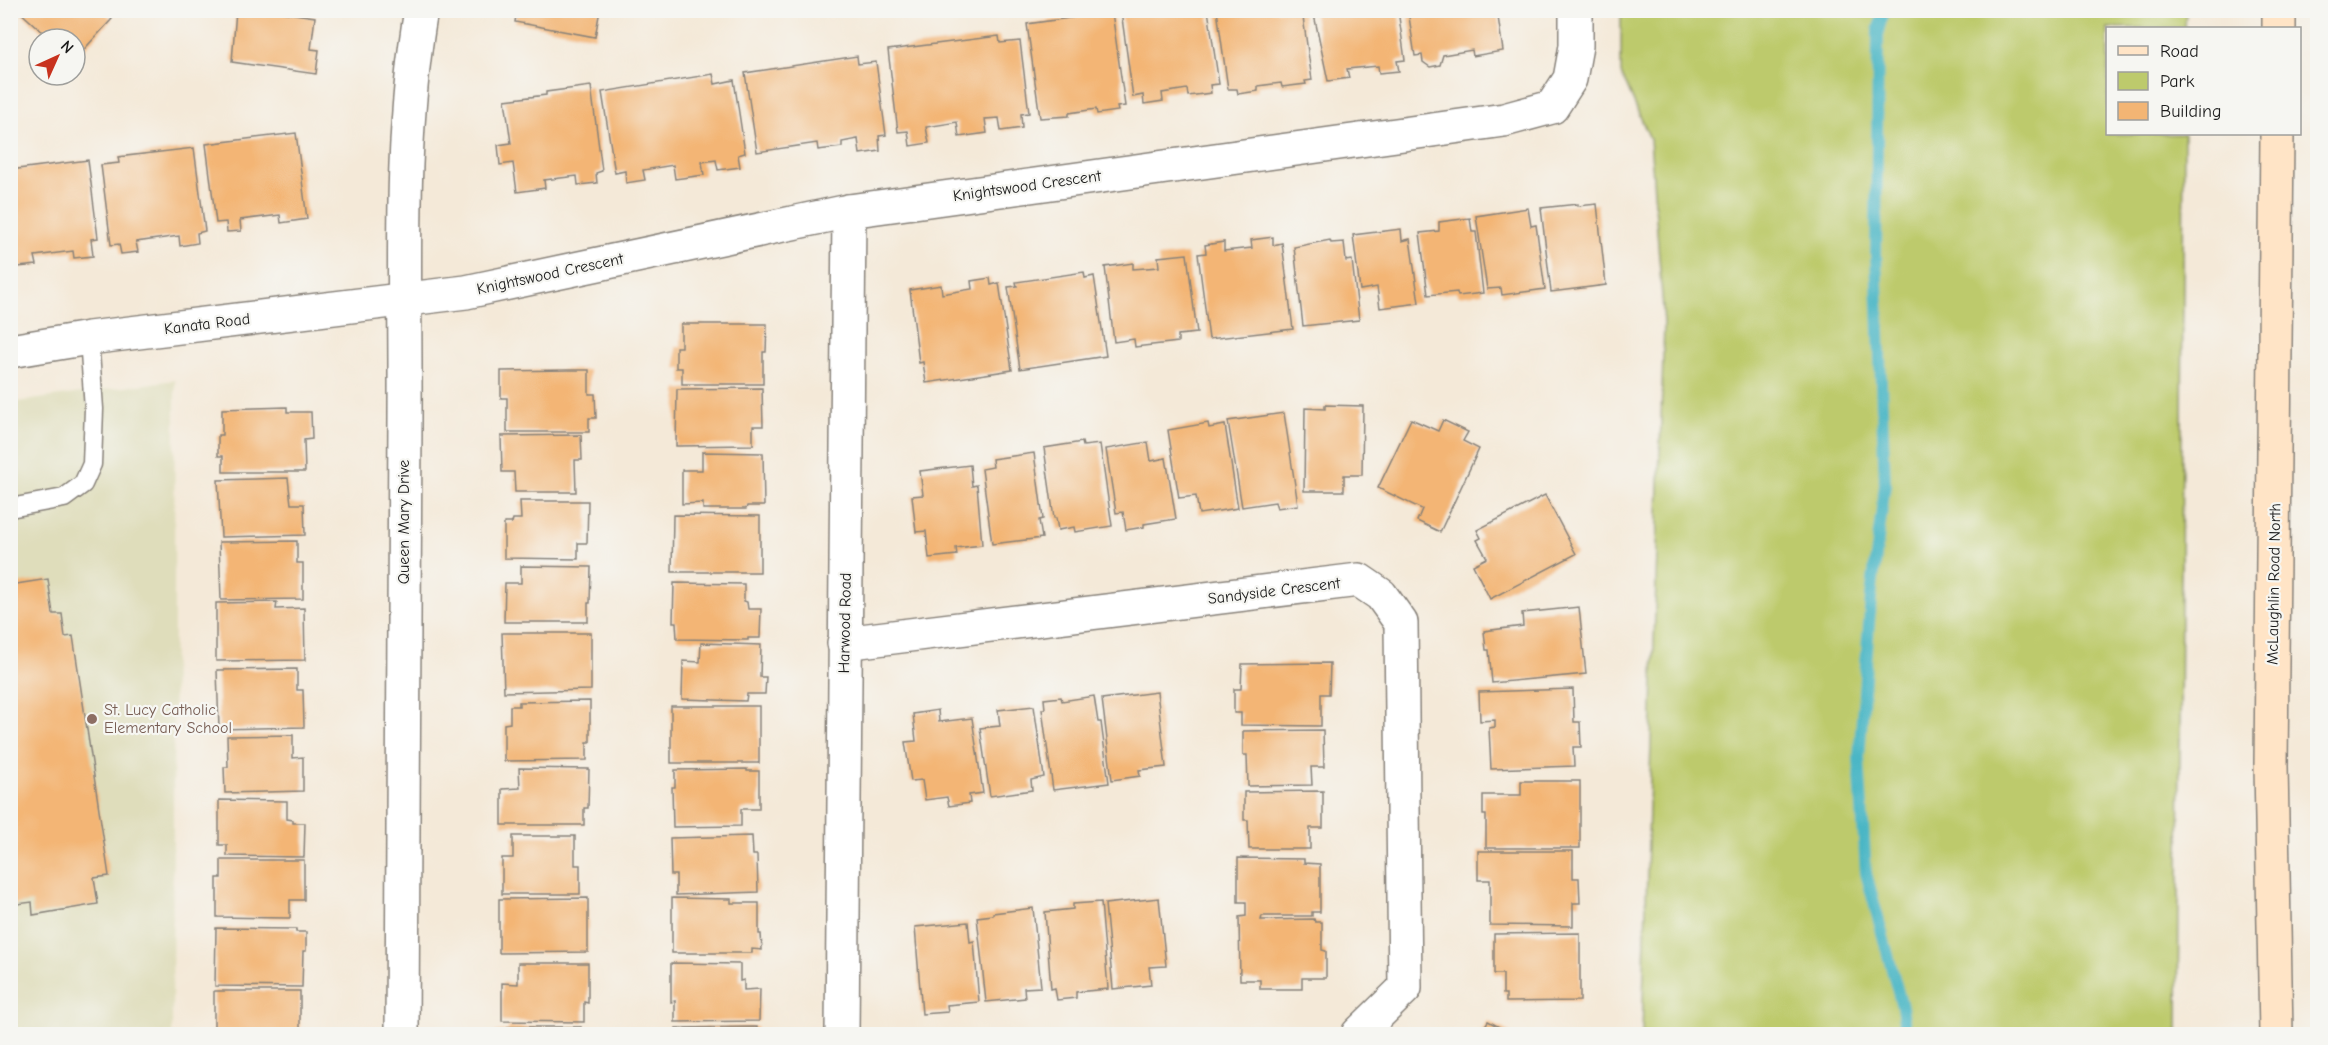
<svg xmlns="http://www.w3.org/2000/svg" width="2328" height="1045" font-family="'Comic Neue',sans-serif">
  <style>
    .built { fill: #dfddbb }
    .green { fill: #bdca6c; stroke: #6c7344; stroke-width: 1.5 }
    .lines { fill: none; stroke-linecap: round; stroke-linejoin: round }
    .stream { stroke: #49b6c5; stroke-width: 12 }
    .building { fill: #f3b574 }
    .service-casing { stroke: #88827a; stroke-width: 21 }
    .minor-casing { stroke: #88827a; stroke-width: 36 }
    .tertiary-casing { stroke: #88827a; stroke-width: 36 }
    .secondary-casing { stroke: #88827a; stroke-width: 36 }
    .service { stroke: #fff; stroke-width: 18 }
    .minor { stroke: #fff; stroke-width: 33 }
    .tertiary { stroke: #fff; stroke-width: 33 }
    .secondary { stroke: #ffe4c6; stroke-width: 33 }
    .education-dot { fill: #8d6e63; stroke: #f6f6f2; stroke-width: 2 }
    .labels { text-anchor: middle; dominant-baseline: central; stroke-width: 4.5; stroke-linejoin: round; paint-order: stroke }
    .street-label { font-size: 16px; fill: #1c1c1c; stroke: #f6f6f2 }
    .education-label { font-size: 16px; fill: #785e54; stroke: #f6f6f2; text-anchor: start }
  </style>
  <rect width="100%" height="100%" fill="#f6f6f2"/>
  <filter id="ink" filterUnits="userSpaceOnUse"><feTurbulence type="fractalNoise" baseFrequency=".0167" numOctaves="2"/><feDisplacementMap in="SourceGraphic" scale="12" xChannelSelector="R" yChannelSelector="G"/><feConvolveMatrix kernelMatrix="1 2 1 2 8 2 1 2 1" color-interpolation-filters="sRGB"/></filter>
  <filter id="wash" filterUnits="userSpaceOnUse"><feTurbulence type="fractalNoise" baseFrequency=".008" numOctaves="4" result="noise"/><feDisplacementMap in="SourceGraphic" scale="24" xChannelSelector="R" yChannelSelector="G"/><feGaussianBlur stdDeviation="1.35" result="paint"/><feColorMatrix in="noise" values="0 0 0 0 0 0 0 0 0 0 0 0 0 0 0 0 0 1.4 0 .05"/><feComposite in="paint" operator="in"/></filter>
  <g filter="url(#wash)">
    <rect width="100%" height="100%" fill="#f4e9d8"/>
    <polygon class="built" points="175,380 172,1034 11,1034 10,403"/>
    <polygon class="green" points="1621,11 2186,11 2185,28 2108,28 2108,134 2184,134 2178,1034 1642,1034 1664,323 1650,139 1621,73"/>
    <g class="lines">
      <polyline class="stream" points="1884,10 1878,31 1876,256 1885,484 1871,597 1859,758 1866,873 1902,1007 1906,1034"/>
    </g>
    <g id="blocks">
      <g class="building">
        <polygon points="18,10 103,10 112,19 75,59 75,39 50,39"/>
        <polygon points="236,10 267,10 315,17 311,49 319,50 316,74 232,62"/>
        <polygon points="517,10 600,10 595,37 515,22"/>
        <polygon points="1208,10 1219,84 1210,85 1211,93 1188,96 1187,89 1162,93 1163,101 1144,104 1143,95 1133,97 1121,11"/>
        <polygon points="1217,10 1302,10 1312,80 1305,81 1306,84 1282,87 1281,83 1258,86 1258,91 1238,94 1237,89 1228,89"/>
        <polygon points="1313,10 1398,10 1405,60 1397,61 1399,71 1379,73 1378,66 1347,69 1349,78 1328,81"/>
        <polygon points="1408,10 1497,10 1503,51 1473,56 1472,50 1443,55 1440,65 1430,67 1423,62 1422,55 1415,56"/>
        <polygon points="1112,12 1125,106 1117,107 1118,111 1097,114 1096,109 1069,113 1069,116 1040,118 1027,24"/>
        <polygon points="999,36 1000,43 1020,41 1029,113 1021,114 1022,128 1001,131 999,118 985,119 987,133 959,137 957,122 926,127 929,143 910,146 908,131 898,132 888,50"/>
        <polygon points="857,56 858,64 876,62 886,135 879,136 880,151 860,154 858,139 842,142 842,147 818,150 817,143 757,152 745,73"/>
        <polygon points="713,74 715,84 734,80 745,153 738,155 740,167 718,170 716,160 702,162 704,175 675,179 673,165 643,170 645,180 626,183 625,171 615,173 602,92"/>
        <polygon points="591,86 602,171 596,173 597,183 578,185 577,176 544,180 545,188 517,192 513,163 500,165 498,145 511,143 505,100 546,95 546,92"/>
        <polygon points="296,133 307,219 281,223 280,215 240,220 241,231 227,232 226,222 216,223 206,144"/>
        <polygon points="194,148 205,231 197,233 198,243 180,246 179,236 136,242 138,252 121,254 119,244 111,245 101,165 119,163 118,157"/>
        <polygon points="88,160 98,238 91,239 93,256 74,258 73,251 35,256 37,265 18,267 18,264 10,265 10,170"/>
        <polygon points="1578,204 1578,206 1597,204 1606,285 1551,292 1541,208"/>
        <polygon points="1528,208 1531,226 1536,225 1545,289 1502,295 1501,288 1487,289 1476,216"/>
        <polygon points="1470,218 1472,232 1476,232 1483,293 1458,296 1457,292 1428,295 1420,233 1439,231 1439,222"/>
        <polygon points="1401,229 1402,241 1410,239 1419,303 1380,308 1377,287 1360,290 1353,235"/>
        <polygon points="1273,237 1273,245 1282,243 1293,329 1209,339 1198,254 1206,253 1205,245 1224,242 1224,251 1252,248 1251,240"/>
        <polygon points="1330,240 1331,243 1344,242 1346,261 1352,260 1359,320 1303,326 1294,247"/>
        <polygon points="1187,254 1197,333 1178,335 1178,342 1135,347 1134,339 1114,342 1105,267 1133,263 1133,269 1159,267 1158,257"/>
        <polygon points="1084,272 1085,278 1094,276 1106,356 1020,369 1008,287 1017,286 1016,282"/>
        <polygon points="990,278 991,285 999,283 1012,370 926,383 923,362 919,363 910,290 941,285 942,294 972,289 971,281"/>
        <polygon points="681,324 767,324 766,352 763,352 763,384 682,384 682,368 676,368 676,347 681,347"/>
        <polygon points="568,370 589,370 589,394 595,394 596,418 589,418 589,432 507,432 507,398 501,398 501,371"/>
        <polygon points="762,388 763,426 753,426 753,445 676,446 677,389"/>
        <polygon points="1325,405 1363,406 1362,475 1344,475 1344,491 1304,491 1305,408 1325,409"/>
        <polygon points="287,407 287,412 311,412 312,439 304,440 305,472 223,472 223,456 218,456 218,435 222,435 222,409"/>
        <polygon points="1284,413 1298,505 1277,508 1275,502 1242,507 1228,421"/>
        <polygon points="1411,419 1438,431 1443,420 1468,432 1463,441 1479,449 1440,532 1417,521 1422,509 1378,488"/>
        <polygon points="1208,423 1209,428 1225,425 1238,508 1199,514 1196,496 1179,498 1168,430"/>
        <polygon points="581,435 582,460 575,460 576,492 515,492 514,472 502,472 501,436"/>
        <polygon points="1082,442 1083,446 1100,444 1112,526 1075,532 1074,527 1058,530 1056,518 1054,518 1044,448"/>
        <polygon points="1148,442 1151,461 1166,458 1176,519 1144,524 1144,527 1126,530 1123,512 1116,513 1106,449"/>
        <polygon points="702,452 763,453 764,506 747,506 746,509 703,509 703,503 682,504 682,470 702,470"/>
        <polygon points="1034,453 1043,519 1039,520 1042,538 992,544 982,469 993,467 992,459"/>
        <polygon points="970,465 972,486 977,485 982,545 956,548 957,555 929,558 926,531 916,532 912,496 923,495 920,471"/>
        <polygon points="288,478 291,504 304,504 305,535 221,537 218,480"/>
        <polygon points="1545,495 1576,554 1490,599 1473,565 1487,558 1477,540 1481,538 1477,530"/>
        <polygon points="520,501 588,501 587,543 578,543 578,559 504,558 504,523 512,523 513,519 521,519"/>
        <polygon points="673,515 760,516 760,572 672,572"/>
        <polygon points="297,541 297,563 303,563 303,599 221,600 219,542"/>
        <polygon points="521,566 591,567 590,603 588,603 588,622 504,622 505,583 521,583"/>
        <polygon points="48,579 53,614 62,614 65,637 73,636 109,876 94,878 98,904 33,915 32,902 10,905 10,585"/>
        <polygon points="674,583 744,584 744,601 747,602 748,609 761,609 760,638 748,638 748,640 677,639 676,622 673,622"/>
        <polygon points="277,602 276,609 304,608 305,660 216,661 216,603"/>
        <polygon points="1579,607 1586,674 1492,683 1489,650 1486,650 1484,631 1523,626 1522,613"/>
        <polygon points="502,633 591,633 591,690 504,692"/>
        <polygon points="701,643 761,645 760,677 766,677 765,694 747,694 746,701 682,699 683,661 700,662"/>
        <polygon points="1330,663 1329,694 1321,694 1321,726 1241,725 1241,713 1234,713 1234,689 1241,689 1242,664"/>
        <polygon points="297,669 297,690 303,690 304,727 219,729 217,670"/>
        <polygon points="1573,689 1574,722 1580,722 1581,747 1573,747 1574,766 1491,769 1489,728 1495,727 1495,720 1480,721 1479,692"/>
        <polygon points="1157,692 1166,767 1139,770 1140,776 1112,780 1102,699"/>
        <polygon points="1094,696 1098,722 1101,722 1109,783 1053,790 1042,709 1045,709 1044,699 1061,697 1062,701"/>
        <polygon points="590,701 590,742 587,742 587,760 504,761 504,724 510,723 510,706 519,706 519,702"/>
        <rect x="671" y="706" width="88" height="57"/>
        <polygon points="1034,706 1044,777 1031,780 1032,790 990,796 980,728 1000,726 998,710"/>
        <polygon points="938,710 939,722 972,718 983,793 969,795 970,803 949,806 947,797 925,800 922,780 911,781 905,742 916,741 913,714"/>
        <polygon points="1323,730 1324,767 1311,767 1312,785 1248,786 1247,755 1243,755 1243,731"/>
        <polygon points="293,735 293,758 303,757 303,791 225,793 224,767 228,767 227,736"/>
        <polygon points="519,768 589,769 588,808 584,808 584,825 502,825 502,789 520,788"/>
        <polygon points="747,769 747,771 759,771 759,809 741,809 741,826 673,827 672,787 675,787 675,770"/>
        <polygon points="1521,781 1580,781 1580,848 1486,848 1486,815 1483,815 1483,795 1521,795"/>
        <polygon points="1323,791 1323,828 1310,828 1310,849 1249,849 1248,820 1244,820 1244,792"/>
        <polygon points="219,800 287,801 287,819 293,820 293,823 305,823 304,857 227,856 227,845 219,845"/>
        <polygon points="513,836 575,836 575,865 580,865 580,894 502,894 502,858 513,858"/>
        <polygon points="752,836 753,855 757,855 758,892 676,895 676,875 671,875 670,838"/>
        <polygon points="1478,851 1573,851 1573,878 1579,878 1580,903 1573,903 1573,926 1490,925 1490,880 1478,880"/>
        <polygon points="1238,858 1304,859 1304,863 1320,864 1320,912 1312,912 1312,916 1262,916 1261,920 1314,919 1315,922 1322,922 1322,950 1326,951 1326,978 1302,978 1302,989 1260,989 1260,980 1240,980 1239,917 1246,916 1246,902 1238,902"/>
        <polygon points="221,860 304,860 304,900 290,900 290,918 217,917 217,878 221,878"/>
        <polygon points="588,898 588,952 499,953 499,899"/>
        <polygon points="672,898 731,899 731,903 759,903 759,934 761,934 762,950 752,949 752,953 672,953"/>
        <polygon points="1159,898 1166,966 1149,967 1151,985 1113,989 1105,904"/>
        <polygon points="1101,902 1108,989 1076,992 1076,998 1057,1000 1055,988 1051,989 1045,912 1073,909 1073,904"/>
        <polygon points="1033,908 1041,987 1024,988 1025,998 986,1002 977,917 993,915 993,913"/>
        <polygon points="968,922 970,942 974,941 979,1002 947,1005 948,1012 922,1014 915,927"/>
        <polygon points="216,928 296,929 296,932 306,932 306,951 303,951 302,987 215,986"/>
        <polygon points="1580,933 1580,1001 1506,1002 1506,994 1503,994 1503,974 1494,974 1494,934"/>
        <polygon points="518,963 588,963 588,1003 584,1002 584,1022 502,1021 502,983 518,984"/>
        <polygon points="671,963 740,964 740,981 744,980 744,990 760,989 759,1021 675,1022 675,1001 671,1002"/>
        <rect x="214" y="991" width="86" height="43"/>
        <polygon points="1488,1021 1512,1034 1480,1034"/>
        <polygon points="508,1027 581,1027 581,1034 495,1034 495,1032 508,1031"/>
        <polygon points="757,1027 757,1032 764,1031 764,1034 676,1034 676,1028"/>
      </g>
    </g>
  </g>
  <g filter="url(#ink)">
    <use href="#blocks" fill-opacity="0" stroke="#88827a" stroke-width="1.5"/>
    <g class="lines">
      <defs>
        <polyline id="service" points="10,508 64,498 83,484 92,464 94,409 89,338"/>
        <g id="minor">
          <polyline points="10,351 89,338 466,292 849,211 1504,120 1552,107 1570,79 1576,46 1576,10"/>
          <polyline points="844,643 1359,580 1381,595 1401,623 1405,988 1358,1034"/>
          <polyline points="842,1034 849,211"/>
        </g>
        <path id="tertiary" d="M402 1034C403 828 404 622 405 416 406 280 398 145 421 10"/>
        <g id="secondary">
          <polyline points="2279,28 2279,10"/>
          <polyline points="2276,1034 2271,766 2277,134"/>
        </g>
      </defs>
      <use href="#service" class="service-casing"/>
      <use href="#minor" class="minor-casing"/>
      <use href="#tertiary" class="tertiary-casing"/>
      <use href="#secondary" class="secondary-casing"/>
      <use href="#service" class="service"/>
      <use href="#minor" class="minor"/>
      <use href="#tertiary" class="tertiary"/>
      <use href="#secondary" class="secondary"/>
    </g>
  </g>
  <circle class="education-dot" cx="92" cy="719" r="6"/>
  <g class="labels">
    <g class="street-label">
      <text transform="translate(1027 186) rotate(-8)">Knightswood Crescent</text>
      <text transform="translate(550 274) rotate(-12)">Knightswood Crescent</text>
      <text transform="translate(207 324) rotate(-7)">Kanata Road</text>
      <text transform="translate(404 522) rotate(-90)">Queen Mary Drive</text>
      <text transform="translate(2274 584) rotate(-89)">McLaughlin Road North</text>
      <text transform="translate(1274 591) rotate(-7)">Sandyside Crescent</text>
      <text transform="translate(845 623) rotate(-89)">Harwood Road</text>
    </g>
    <g class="education-label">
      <text x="104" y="710">St. Lucy Catholic<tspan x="104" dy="18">Elementary School</tspan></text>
    </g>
  </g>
  <rect width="2328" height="1045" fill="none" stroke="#f6f6f2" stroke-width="36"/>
  <rect x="2106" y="27" width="195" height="108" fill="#f6f6f2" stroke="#9f9f9c" stroke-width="1.5"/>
  <rect x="2118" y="46" width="30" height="9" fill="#ffe4c6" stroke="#9f9f9c" stroke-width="1.5"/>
  <text x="2160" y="57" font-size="18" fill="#1c1c1c">Road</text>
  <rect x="2118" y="72" width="30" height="18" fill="#bdca6c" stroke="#9f9f9c" stroke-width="1.5"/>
  <text x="2160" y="87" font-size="18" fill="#1c1c1c">Park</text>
  <rect x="2118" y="102" width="30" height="18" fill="#f3b574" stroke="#9f9f9c" stroke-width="1.5"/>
  <text x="2160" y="117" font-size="18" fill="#1c1c1c">Building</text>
  <g transform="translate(57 57) rotate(45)"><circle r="28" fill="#f6f6f2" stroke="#9f9f9c" stroke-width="1.5"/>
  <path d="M0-4.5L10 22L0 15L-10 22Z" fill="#c8321e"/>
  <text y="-9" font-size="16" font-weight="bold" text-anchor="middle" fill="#1c1c1c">N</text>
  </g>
</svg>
